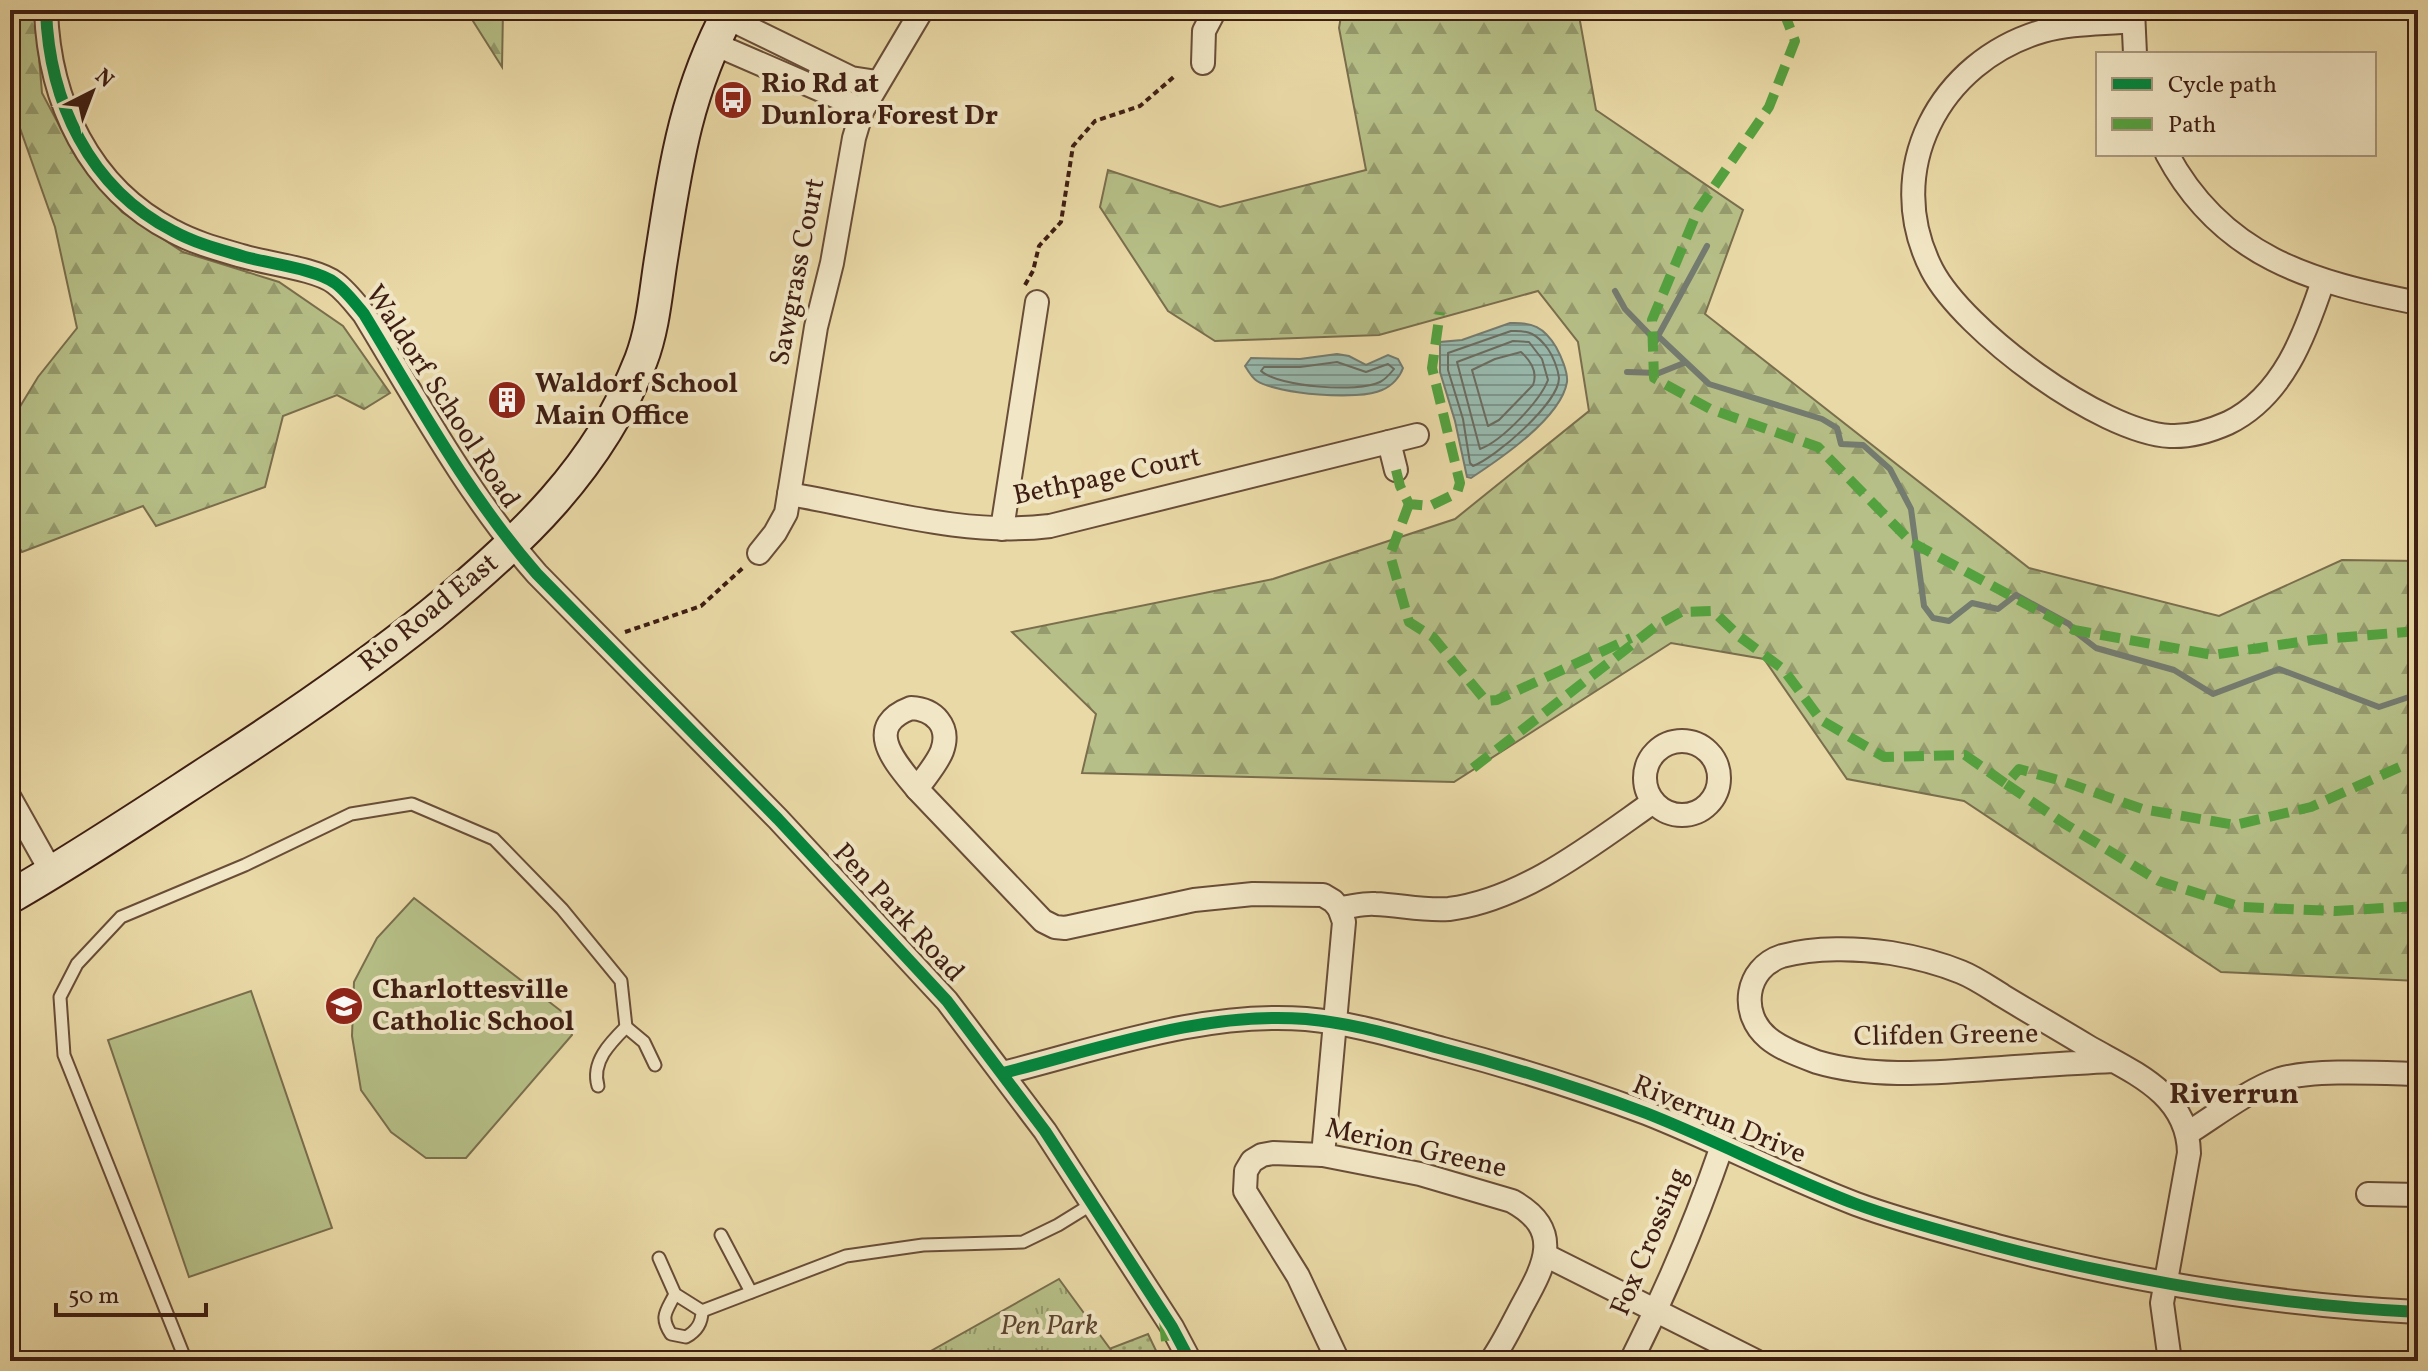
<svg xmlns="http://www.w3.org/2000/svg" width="2428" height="1371" font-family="Vollkorn,serif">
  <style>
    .grass { fill: url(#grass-dots); stroke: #7a6e4d; stroke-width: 2 }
    .forest { fill: url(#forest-firs); stroke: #7a6e4d; stroke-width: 2 }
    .park { fill: url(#park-tufts); stroke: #7a6e4d; stroke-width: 2 }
    .pitch { fill: #b6bf87; stroke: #7a6e4d; stroke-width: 2 }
    .water { fill: url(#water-rules); stroke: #747b6f; stroke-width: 2 }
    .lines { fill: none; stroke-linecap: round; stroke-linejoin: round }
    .shore { stroke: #6b6c60; stroke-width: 2 }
    .stream { stroke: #747b6f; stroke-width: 6 }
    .lane-casing { stroke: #694d38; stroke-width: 15 }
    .street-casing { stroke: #694d38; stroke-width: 26 }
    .secondary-casing { stroke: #3e1e13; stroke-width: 36 }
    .path { stroke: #3e1e13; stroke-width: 4; stroke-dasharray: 6 4; stroke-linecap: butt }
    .lane { stroke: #f1e6c5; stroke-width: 11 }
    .street { stroke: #f1e6c5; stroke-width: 22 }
    .secondary { stroke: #f1e6c5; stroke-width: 32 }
    .quiet { stroke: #54a23f; stroke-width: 10; stroke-dasharray: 20 10; stroke-linecap: butt }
    .cycleway-casing { stroke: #f1e6c5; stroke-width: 17 }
    .cycleway { stroke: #00873e; stroke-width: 12 }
    .labels { text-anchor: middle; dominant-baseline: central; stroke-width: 8; stroke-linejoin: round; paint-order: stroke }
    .poi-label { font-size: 28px; font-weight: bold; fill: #3e1e13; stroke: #f1e6c5; text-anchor: start }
    .street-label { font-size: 28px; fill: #3e1e13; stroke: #f1e6c5 }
    .park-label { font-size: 28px; font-style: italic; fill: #5c4630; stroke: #f1e6c5 }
    .neighbourhood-label { font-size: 30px; font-weight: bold; fill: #3e1e13; stroke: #f1e6c5 }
  </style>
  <defs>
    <pattern id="grass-dots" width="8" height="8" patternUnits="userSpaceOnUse" patternTransform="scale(2)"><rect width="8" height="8" fill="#b6bf87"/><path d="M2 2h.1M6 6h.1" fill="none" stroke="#959b6d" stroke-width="1.8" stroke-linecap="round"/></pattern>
    <pattern id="forest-firs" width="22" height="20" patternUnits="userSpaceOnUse" patternTransform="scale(2)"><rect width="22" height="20" fill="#b6bf87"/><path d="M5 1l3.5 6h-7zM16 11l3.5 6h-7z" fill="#959b6d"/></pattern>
    <pattern id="park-tufts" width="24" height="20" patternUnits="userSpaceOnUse" patternTransform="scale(2)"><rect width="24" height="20" fill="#b6bf87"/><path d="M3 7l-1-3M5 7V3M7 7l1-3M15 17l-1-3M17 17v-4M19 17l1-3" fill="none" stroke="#959b6d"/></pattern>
    <pattern id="water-rules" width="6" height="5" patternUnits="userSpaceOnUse" patternTransform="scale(2)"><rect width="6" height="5" fill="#98b9ad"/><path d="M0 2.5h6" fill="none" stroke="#7d968c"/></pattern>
  </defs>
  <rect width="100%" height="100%" fill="#e9d9a6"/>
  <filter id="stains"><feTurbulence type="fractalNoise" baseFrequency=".0025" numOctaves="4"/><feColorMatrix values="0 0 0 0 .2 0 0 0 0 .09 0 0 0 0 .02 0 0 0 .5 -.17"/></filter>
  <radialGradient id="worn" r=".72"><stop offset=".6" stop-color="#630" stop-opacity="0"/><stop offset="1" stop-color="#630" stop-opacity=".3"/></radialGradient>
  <polygon class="grass" points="1148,1334 1161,1361 1078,1361"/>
  <g class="forest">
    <polygon points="10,10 35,10 42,93 76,157 122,212 183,252 279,282 343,326 390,393 364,409 337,395 283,416 265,487 156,526 143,506 22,552 10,532 10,423 38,377 77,328 55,227 10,100"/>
    <polygon points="466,10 503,10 502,67"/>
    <polygon points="1342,10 1578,10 1596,110 1743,210 1705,314 2029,568 2219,616 2342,560 2418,561 2418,981 2221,972 1964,801 1847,779 1764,659 1671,643 1454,782 1082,773 1096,714 1012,632 1273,579 1455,519 1589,411 1578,342 1538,291 1379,335 1215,341 1168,311 1100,207 1108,170 1220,207 1366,170 1339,28"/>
  </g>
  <polygon class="park" points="1059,1279 1119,1361 913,1361"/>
  <g class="pitch">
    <polygon points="414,898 565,1014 572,1035 466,1158 426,1158 391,1132 361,1090 352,1036 354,982 377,938"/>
    <polygon points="251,991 332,1228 189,1277 108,1040"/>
  </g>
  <g class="water">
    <path d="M1510 323C1532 322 1544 327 1556 347 1561 356 1568 372 1567 382 1561 418 1500 459 1471 478L1467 477 1455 421 1440 372V342L1462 340Z"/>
    <path d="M1337 354 1349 356 1366 365 1388 355 1398 359 1403 368C1400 377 1392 386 1382 390 1359 401 1278 394 1257 381 1252 378 1248 371 1245 366L1251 358 1300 359Z"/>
  </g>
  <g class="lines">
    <g class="shore">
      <path d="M1511 331C1529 330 1537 334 1548 349 1553 356 1558 369 1559 378 1559 403 1495 458 1473 466L1470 463 1463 419 1448 370V353Z"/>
      <path d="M1513 341 1529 342 1542 359 1548 380C1540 401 1502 441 1480 449L1457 362Z"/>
      <path d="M1521 352C1531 361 1538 372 1533 385L1499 420 1488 426 1472 370 1495 359Z"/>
      <path d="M1337 362 1366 372 1388 364 1394 369C1390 374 1386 379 1380 382 1358 393 1279 387 1261 371L1264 367H1300Z"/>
    </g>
    <g class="stream">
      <polyline points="1707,246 1658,336 1709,384 1822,419 1837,428 1841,444 1863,445 1890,469 1911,509 1924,606 1933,618 1949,621 1972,603 1998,609 2016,595 2069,624 2078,634 2096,648 2174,670 2213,694 2279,669 2379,707 2418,694"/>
      <polyline points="1615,291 1625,309 1656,341 1658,336"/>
      <polyline points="1627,372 1659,373 1684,363"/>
    </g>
    <defs>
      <g id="lane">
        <path d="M598 1086C591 1062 610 1043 626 1027L644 1042 655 1065"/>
        <polyline points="721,1235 751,1292"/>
        <path d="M659 1258 675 1294C667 1311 659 1316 671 1334L686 1337C697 1331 702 1323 702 1311L675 1294"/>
        <polyline points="702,1311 846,1256 923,1245 1023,1242 1058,1225 1092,1204"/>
        <polyline points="186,1361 64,1055 60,997 77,964 121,917 245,865 351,814 412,804 494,839 562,909 621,981 626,1027"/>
      </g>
      <g id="street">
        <path d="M46 10C49 101 89 188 173 231 195 243 218 249 242 256 265 263 317 269 335 283 346 291 355 303 364 314 418 403 468 495 537 574L778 819 947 1001 1045 1131 1172 1327 1190 1361"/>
        <polyline points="2133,10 2135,54"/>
        <polyline points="726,17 851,78 877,82"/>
        <path d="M2133 21C2103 24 2071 23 2043 31 1939 61 1881 171 1932 270 1964 331 2100 432 2170 436 2190 437 2210 431 2228 423 2283 396 2305 335 2323 281"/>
        <polyline points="712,43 837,97 862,111"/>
        <polyline points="1203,63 1204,31 1215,10"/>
        <path d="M2167 154C2222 257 2311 282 2418 303"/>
        <polyline points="1389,442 1396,470"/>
        <path d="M789 494C873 508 964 537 1050 526L1417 435"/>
        <polyline points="1002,529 1037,302"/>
        <polyline points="759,553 775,533 786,513 816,327 832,263 854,138 862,111 922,10"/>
        <path d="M911 708C934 709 951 726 942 751 937 764 925 777 917 789 897 764 861 727 911 708Z"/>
        <circle cx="1682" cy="778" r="37"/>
        <path d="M917 789 1043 921 1055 927 1065 928 1194 900 1253 894 1323 895 1333 901 1339 908C1351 907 1364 903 1375 904 1400 905 1424 911 1449 909 1523 900 1593 844 1653 802"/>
        <polyline points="10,798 52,873"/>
        <path d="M2113 1061C2071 1063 2028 1066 1986 1069 1930 1073 1871 1078 1817 1062 1801 1056 1781 1049 1768 1038 1739 1014 1745 968 1782 956 1815 947 1858 948 1891 953 1915 957 1939 963 1961 972 1976 978 1990 988 2003 996 2031 1013 2059 1029 2087 1046 2132 1072 2188 1093 2189 1153L2162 1303 2170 1361"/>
        <path d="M1003 1073C1102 1048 1204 1011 1306 1019 1353 1023 1398 1037 1443 1049 1512 1067 1579 1088 1646 1113 1717 1141 1785 1177 1856 1204 1902 1221 1950 1233 1997 1246 2135 1282 2275 1305 2418 1312"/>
        <path d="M2188 1133C2215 1116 2250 1089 2280 1079 2314 1069 2381 1073 2418 1074"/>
        <polyline points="1323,1155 1344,922 1339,908"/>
        <polyline points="2368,1194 2418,1195"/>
        <polyline points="1545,1255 1756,1361"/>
        <path d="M1338 1361 1298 1276 1245 1191 1246 1171 1252 1161 1262 1155 1273 1153 1323 1155 1420 1174 1512 1201C1565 1230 1544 1266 1522 1306 1512 1325 1503 1344 1491 1361"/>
        <path d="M1631 1361C1667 1290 1696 1221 1722 1146"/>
      </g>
      <path id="secondary" d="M10 897C78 858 144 814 210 771 286 722 361 671 432 614 520 542 599 468 641 360 654 326 656 288 662 253 676 163 686 92 730 10"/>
    </defs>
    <use href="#lane" class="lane-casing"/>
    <use href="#street" class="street-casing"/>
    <use href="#secondary" class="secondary-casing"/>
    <g class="path">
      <polyline points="1025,285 1033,271 1039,246 1061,222 1073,146 1095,121 1140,106 1176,75"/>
      <polyline points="625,632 701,606 744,567"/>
    </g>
    <use href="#lane" class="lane"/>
    <use href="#street" class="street"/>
    <use href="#secondary" class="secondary"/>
    <g class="quiet">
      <polyline points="1783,10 1795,41 1769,107 1698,210 1652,320 1654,378 1710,409 1818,447 1911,542 2074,630 2213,655 2312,640 2418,631"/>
      <polyline points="1396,470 1400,486 1409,504 1430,506 1457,493 1460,483 1432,368 1440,312"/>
      <polyline points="1409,504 1390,555 1409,622 1433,637 1486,701 1497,700 1631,638"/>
      <polyline points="1473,768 1656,626 1681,612 1713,611 1740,637 1783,669 1821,720 1884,757 1965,755 2006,784 2019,769 2062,781 2142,809 2235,825 2311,807 2402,766 2418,764"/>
      <polyline points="2006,784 2065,824 2159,881 2241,907 2335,911 2418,906"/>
      <polyline points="1164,1321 1168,1361"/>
      <polyline points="1063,1361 1092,1356 1098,1361"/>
    </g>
    <defs>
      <g id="cycleway">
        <path d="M46 10C49 101 89 188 173 231 195 243 218 249 242 256 265 263 317 269 335 283 346 291 355 303 364 314 418 403 468 495 537 574L778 819 947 1001 1045 1131 1172 1327 1190 1361"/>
        <path d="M1003 1073C1102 1048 1204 1011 1306 1019 1353 1023 1398 1037 1443 1049 1512 1067 1579 1088 1646 1113 1717 1141 1785 1177 1856 1204 1902 1221 1950 1233 1997 1246 2135 1282 2275 1305 2418 1312"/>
      </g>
    </defs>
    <use href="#cycleway" class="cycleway-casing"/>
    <use href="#cycleway" class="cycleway"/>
  </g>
  <defs>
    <symbol id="bus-disc" viewBox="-11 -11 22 22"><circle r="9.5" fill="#8f2418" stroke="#f1e6c5"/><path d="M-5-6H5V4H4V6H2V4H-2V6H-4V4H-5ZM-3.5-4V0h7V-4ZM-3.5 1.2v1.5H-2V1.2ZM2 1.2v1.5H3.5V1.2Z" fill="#fff"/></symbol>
    <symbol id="building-disc" viewBox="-11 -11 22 22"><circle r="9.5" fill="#8f2418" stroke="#f1e6c5"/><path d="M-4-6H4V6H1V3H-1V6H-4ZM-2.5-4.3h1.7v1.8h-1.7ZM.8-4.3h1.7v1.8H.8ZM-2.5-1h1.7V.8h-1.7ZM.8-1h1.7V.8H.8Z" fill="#fff"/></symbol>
    <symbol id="school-disc" viewBox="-11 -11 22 22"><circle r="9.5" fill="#8f2418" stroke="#f1e6c5"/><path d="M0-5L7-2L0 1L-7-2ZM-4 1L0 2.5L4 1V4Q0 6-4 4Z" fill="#fff"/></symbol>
  </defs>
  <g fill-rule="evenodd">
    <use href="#bus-disc" x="711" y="78" width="44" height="44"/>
    <use href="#building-disc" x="485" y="378" width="44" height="44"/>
    <use href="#school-disc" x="322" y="984" width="44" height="44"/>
  </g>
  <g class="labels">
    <g class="poi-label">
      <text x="761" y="84">Rio Rd at<tspan x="761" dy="32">Dunlora Forest Dr</tspan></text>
      <text x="535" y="384">Waldorf School<tspan x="535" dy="32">Main Office</tspan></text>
      <text x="372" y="990">Charlottesville<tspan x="372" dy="32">Catholic School</tspan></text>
    </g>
    <g class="street-label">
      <text transform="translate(798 272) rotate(-79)">Sawgrass Court</text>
      <text transform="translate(442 397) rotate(57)">Waldorf School Road</text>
      <text transform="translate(1107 477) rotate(-12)">Bethpage Court</text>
      <text transform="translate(429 613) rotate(-39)">Rio Road East</text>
      <text transform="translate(898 913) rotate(47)">Pen Park Road</text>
      <text transform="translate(1946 1036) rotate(-1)">Clifden Greene</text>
      <text transform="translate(1719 1120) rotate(23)">Riverrun Drive</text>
      <text transform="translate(1416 1149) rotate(13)">Merion Greene</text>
      <text transform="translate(1650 1242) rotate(-67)">Fox Crossing</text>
    </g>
    <g class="park-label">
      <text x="1049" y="1326">Pen Park</text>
    </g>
    <g class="neighbourhood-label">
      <text x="2234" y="1095">Riverrun</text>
    </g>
  </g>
  <rect width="2428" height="1371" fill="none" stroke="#e9d9a6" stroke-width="40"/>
  <rect x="12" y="12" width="2404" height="1347" fill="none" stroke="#3e1e13" stroke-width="4"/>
  <rect x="20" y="20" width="2388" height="1331" fill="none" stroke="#3e1e13" stroke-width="2"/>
  <rect x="2096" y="52" width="280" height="104" fill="#f1e6c5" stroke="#a9967e" stroke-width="2"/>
  <rect x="2112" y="78" width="40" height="12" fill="#00873e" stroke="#a9967e" stroke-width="2"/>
  <text x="2168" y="92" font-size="24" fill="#3e1e13">Cycle path</text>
  <rect x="2112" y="118" width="40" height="12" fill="#54a23f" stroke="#a9967e" stroke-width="2"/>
  <text x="2168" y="132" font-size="24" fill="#3e1e13">Path</text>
  <g transform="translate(92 92) rotate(42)" stroke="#f1e6c5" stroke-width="6" paint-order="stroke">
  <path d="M0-6L14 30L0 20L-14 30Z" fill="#3e1e13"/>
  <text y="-12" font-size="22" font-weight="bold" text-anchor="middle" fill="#3e1e13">N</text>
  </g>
  <path d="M56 1303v12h150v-12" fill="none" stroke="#3e1e13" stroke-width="4"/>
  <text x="68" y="1303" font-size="24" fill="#3e1e13" stroke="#f1e6c5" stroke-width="6" paint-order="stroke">50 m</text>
  <rect width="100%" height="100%" filter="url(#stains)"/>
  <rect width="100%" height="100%" fill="url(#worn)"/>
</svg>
